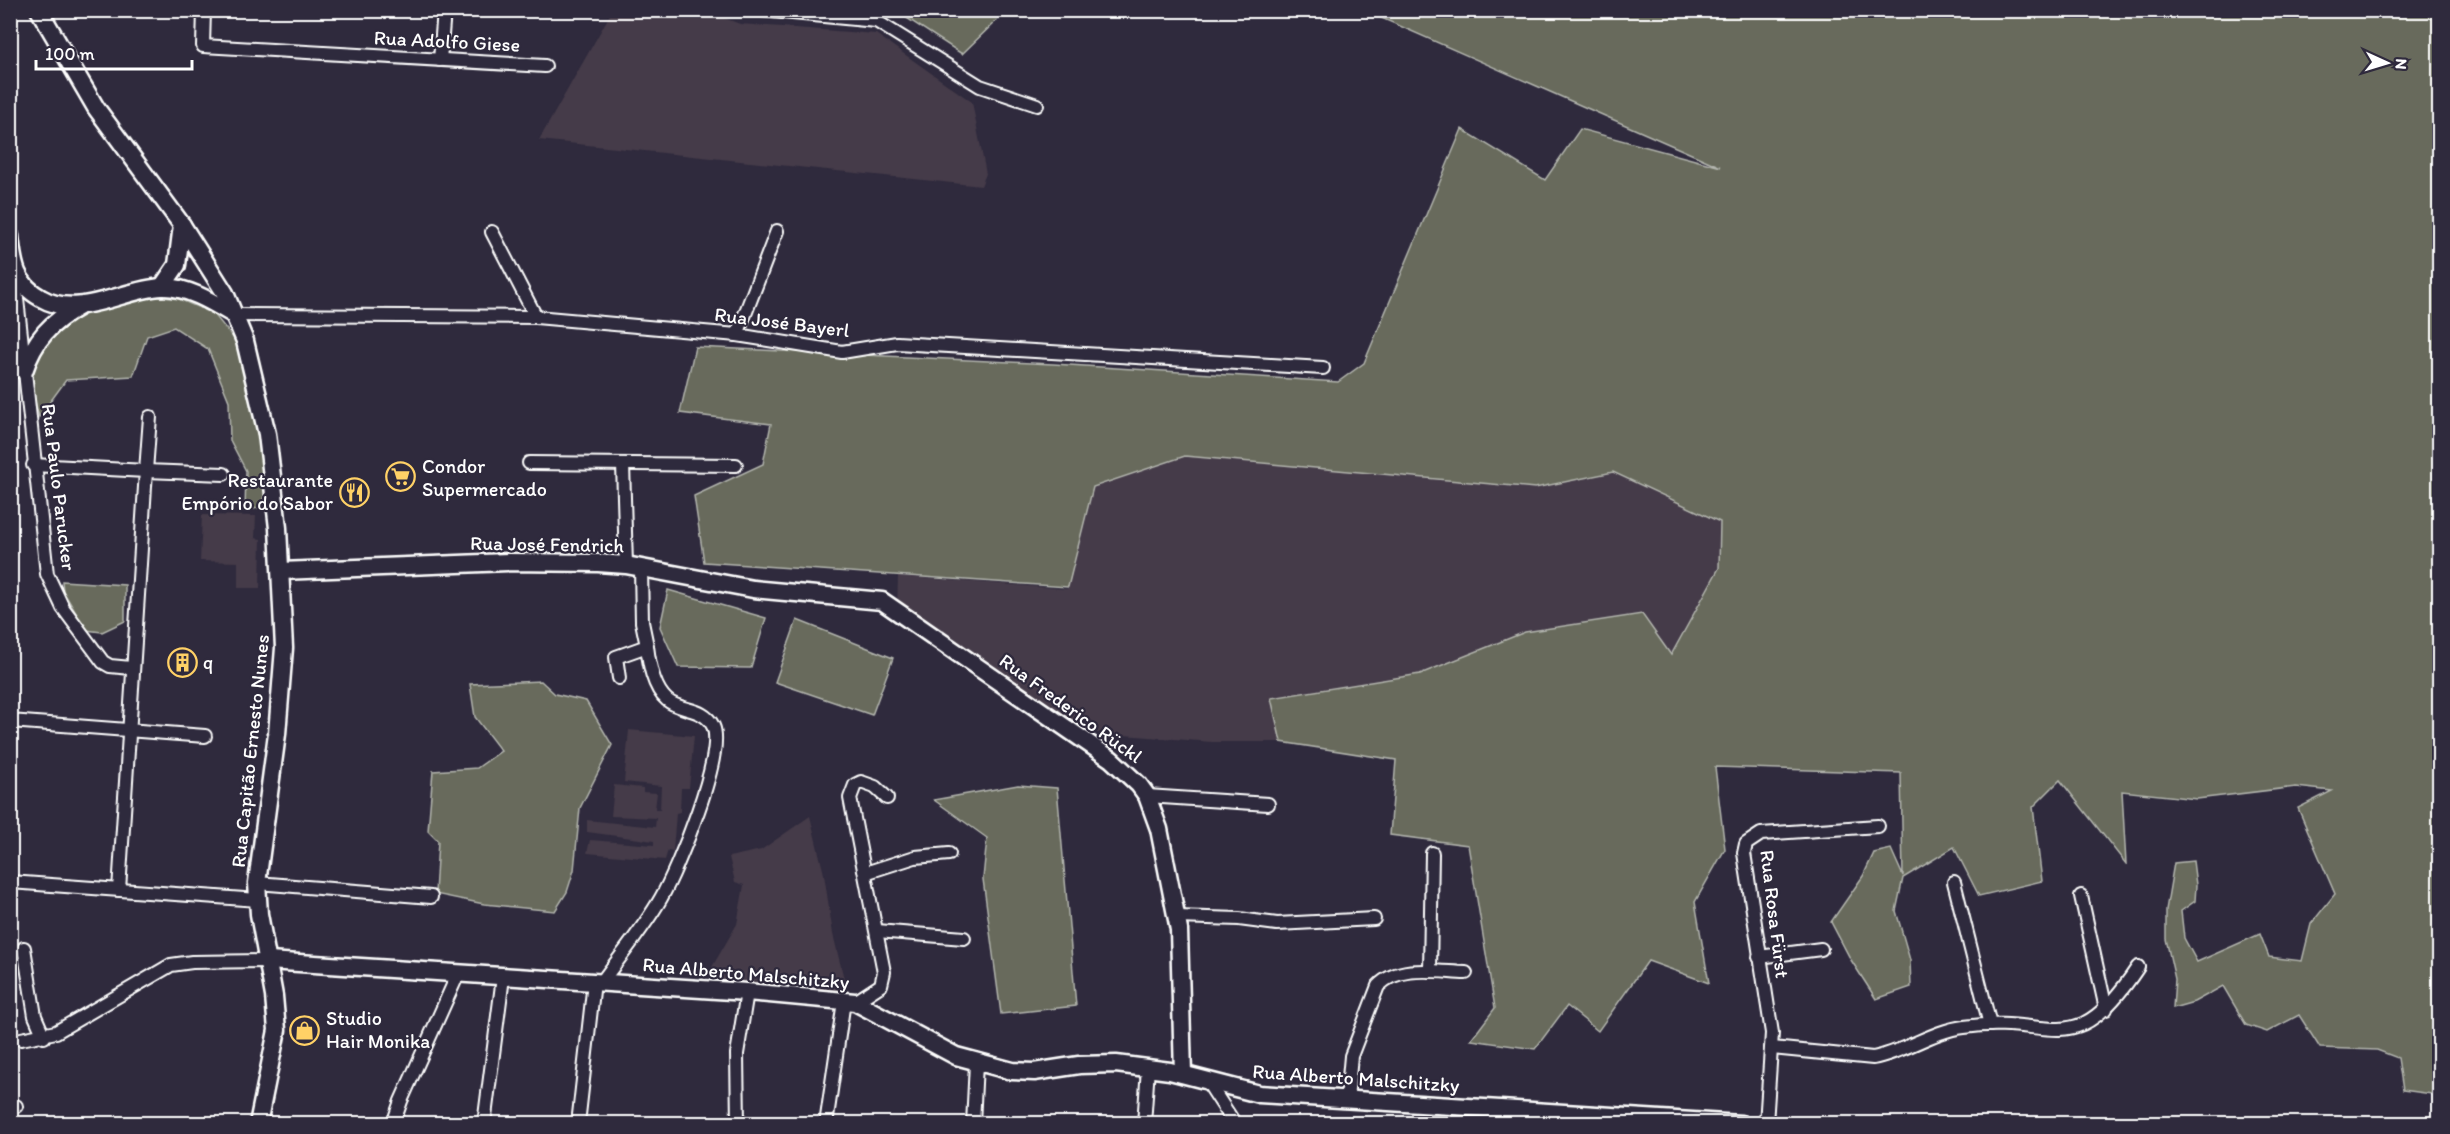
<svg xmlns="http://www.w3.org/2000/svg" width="2450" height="1134" font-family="Itim,sans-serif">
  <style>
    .built { fill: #443a48 }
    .green { fill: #676b5c; stroke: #b3b5ae; stroke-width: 1.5 }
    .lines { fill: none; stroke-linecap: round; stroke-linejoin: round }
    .street-casing { stroke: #fff; stroke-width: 16 }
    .secondary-casing { stroke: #fff; stroke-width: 21 }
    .street { stroke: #2f2a3d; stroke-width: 12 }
    .secondary { stroke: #2f2a3d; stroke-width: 16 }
    .labels { text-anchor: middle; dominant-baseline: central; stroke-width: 4.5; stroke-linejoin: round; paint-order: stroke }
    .street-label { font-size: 20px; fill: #fff; stroke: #2f2a3d }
    .poi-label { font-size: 20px; fill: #fff; stroke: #2f2a3d; text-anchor: start }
  </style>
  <rect width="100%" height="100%" fill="#2f2a3d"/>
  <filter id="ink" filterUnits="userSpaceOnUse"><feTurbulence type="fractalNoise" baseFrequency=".0167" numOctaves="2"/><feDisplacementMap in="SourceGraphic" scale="12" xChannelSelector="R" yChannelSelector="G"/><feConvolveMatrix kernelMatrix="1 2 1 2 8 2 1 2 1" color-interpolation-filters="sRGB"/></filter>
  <g filter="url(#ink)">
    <g class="built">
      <polygon points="612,11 706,11 740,24 876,34 972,102 986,174 981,186 539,140"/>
      <polygon points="1184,456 1535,488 1613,472 1720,522 1719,568 1670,655 1525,632 1420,674 1271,698 1281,742 1212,742 1085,732 897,611 898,576 1067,589 1092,486"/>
      <polygon points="202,515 256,516 255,538 261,539 260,588 238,588 238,562 200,561"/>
      <polygon points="629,730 694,736 689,788 681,788 680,812 676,813 673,851 668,850 665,860 587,853 590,840 654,845 654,841 587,832 587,820 655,827 656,818 611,816 614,785 643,788 643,792 657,793 655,809 660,809 661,786 624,782"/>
      <polygon points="810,816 824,874 833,934 847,991 719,981 712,967 737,924 744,885 735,882 729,857 761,850"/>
    </g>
    <g class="green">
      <polygon points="896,11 1046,11 1000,17 962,54"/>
      <polygon points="1343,11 2439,11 2439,1095 2403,1090 2398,1058 2377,1050 2320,1048 2299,1015 2267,1032 2246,1025 2223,986 2194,1002 2173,1008 2175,979 2166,939 2166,910 2174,863 2193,861 2196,885 2195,901 2181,911 2184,938 2197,962 2260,934 2269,957 2302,961 2311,924 2335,894 2298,808 2332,791 2296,787 2197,799 2122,791 2126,864 2060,780 2033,807 2042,881 1979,896 1954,847 1903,878 1896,911 1910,960 1911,987 1876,999 1851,960 1831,922 1863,876 1874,853 1891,849 1903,876 1901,773 1715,767 1725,849 1695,902 1709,983 1648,961 1598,1031 1567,1006 1535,1049 1471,1040 1495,1008 1468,845 1390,835 1396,760 1281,742 1271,698 1420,674 1525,632 1642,614 1671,655 1719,568 1720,522 1613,472 1535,488 1185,456 1093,487 1068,587 704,562 694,496 763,464 771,424 680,413 695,347 1053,364 1338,382 1364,363 1462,129 1545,180 1580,129 1721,167 1368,12"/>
      <polygon points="154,296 179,299 214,314 239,345 264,466 266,506 245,511 246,471 230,440 229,401 208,349 174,327 147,336 133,376 66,380 39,417 30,381 39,355 59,329 84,312"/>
      <polygon points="62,581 125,585 125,621 102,632 86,630 63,591"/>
      <polygon points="668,590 766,618 751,668 678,667 660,627"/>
      <polygon points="797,620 893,658 872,715 775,682"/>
      <polygon points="541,681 555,694 586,701 612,745 580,808 574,870 567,892 555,911 484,904 435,894 438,841 428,831 433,771 477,768 501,751 475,717 470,684"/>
      <polygon points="1018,785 1057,788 1076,1006 1001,1014 983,879 987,838 934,800"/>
    </g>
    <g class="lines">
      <defs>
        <g id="street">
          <polyline points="204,10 203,46 545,66"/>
          <polyline points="761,10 876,21 980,86 1037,105"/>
          <polyline points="440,60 444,10"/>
          <polyline points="492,232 536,317"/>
          <polyline points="14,271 47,574 63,608 103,662 110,666 131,668"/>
          <polyline points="234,315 536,317 737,335 842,352 897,343 1323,368"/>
          <polyline points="737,335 777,231"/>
          <polyline points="10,371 24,371"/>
          <polyline points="150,417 146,471 224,474"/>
          <polyline points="529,463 736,465"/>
          <polyline points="623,464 626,565"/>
          <polyline points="33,465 146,471 119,890"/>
          <polyline points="619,678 616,657 647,646 642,622 641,568"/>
          <polyline points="10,721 205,736"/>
          <polyline points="1147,796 1268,804"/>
          <polyline points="865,873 915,857 949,854"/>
          <polyline points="10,882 258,900"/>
          <polyline points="1954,882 1990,1025"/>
          <polyline points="257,883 431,897"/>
          <polyline points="2081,896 2106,1009"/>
          <polyline points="1177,917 1239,919 1277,924 1374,919"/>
          <polyline points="877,931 964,938"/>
          <polyline points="24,948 35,1016 44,1037"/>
          <polyline points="1759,957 1821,949"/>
          <polyline points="1430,971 1432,853"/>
          <path d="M601 983C621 955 644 928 661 898 677 870 726 753 713 726 704 707 681 712 667 700 653 688 649 663 647 646"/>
          <polyline points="855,1002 881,985 884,972 850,798 855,785 861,782 875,787 887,798"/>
          <polyline points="21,1039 56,1032 171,965 192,962 268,961"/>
          <path d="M1772 1048 1873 1058C1905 1052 1932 1031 1964 1027 2055 1014 2073 1065 2138 967"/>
          <polyline points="1207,1081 1235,1124"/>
          <path d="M1347 1100 1351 1056 1378 986C1399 964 1437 972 1466 973"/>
          <polyline points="10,1104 16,1106"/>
          <polyline points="579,1115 594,982"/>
          <polyline points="393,1124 401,1101 458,974"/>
          <polyline points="484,1124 503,977"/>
          <polyline points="738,1124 737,1054 747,992"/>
          <polyline points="826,1124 844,1001"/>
          <polyline points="973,1124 976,1063"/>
          <polyline points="1144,1124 1148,1068"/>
          <polyline points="1766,1124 1772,1033 1744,853 1746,844 1761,834 1878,826"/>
        </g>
        <g id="secondary">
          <polyline points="39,10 96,108 182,225 225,293 245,341 267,434 278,528 284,648 277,734 257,883 259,914 274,996 277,1030 258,1124"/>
          <path d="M10 236C13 263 15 284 41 298 78 320 123 289 162 287 187 286 214 303 234 315"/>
          <polyline points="162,287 177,265 182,225"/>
          <path d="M24 371C34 340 51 322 80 306"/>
          <polyline points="281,571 508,562 598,563 626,565 753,589 882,601 1111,759 1139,785 1147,796 1159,829 1179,930 1183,1074"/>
          <polyline points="268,961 747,992 855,1002 956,1056 1012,1071 1034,1072 1079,1065 1116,1064 1170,1071 1259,1094 1741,1124"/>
        </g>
      </defs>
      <use href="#street" class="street-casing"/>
      <use href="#secondary" class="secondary-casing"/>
      <use href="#street" class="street"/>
      <use href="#secondary" class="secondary"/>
    </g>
  </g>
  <defs>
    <symbol id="supermarket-ring" viewBox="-11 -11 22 22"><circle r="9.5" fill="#2f2a3d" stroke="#ffd166" stroke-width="1.5"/><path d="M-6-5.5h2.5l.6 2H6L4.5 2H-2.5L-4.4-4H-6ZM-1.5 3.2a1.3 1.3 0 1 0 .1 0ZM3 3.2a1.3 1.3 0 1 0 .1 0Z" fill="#ffd166"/></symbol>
    <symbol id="restaurant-ring" viewBox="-11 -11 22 22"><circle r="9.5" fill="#2f2a3d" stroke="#ffd166" stroke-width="1.5"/><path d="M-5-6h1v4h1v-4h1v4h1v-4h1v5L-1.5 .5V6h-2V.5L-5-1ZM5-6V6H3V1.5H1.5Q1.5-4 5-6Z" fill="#ffd166"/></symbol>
    <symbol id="building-ring" viewBox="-11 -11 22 22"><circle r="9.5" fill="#2f2a3d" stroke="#ffd166" stroke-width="1.5"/><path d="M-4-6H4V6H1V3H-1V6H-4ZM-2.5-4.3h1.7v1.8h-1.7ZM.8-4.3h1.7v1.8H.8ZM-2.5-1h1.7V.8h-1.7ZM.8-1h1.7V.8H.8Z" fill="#ffd166"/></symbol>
    <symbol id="shop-ring" viewBox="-11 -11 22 22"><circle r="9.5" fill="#2f2a3d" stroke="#ffd166" stroke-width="1.5"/><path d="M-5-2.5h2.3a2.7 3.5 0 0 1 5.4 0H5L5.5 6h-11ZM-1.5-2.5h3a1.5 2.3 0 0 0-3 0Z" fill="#ffd166"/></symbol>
  </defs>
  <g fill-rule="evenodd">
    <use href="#supermarket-ring" x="384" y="460" width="33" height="33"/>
    <use href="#restaurant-ring" x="338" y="476" width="33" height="33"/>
    <use href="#building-ring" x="166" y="646" width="33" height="33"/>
    <use href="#shop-ring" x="288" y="1014" width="33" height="33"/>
  </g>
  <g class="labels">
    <g class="street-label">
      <text transform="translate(447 41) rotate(3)">Rua Adolfo Giese</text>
      <text transform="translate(782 322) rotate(7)">Rua José Bayerl</text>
      <text transform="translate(59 487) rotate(83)">Rua Paulo Parucker</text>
      <text transform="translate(547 544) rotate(1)">Rua José Fendrich</text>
      <text transform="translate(1071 708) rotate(36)">Rua Frederico Rückl</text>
      <text transform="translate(250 751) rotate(-84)">Rua Capitão Ernesto Nunes</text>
      <text transform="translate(1775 914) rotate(83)">Rua Rosa Fürst</text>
      <text transform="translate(746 973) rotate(5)">Rua Alberto Malschitzky</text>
      <text transform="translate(1356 1078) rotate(4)">Rua Alberto Malschitzky</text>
    </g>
    <g class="poi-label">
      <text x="422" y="466">Condor<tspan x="422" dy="23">Supermercado</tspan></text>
      <text x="333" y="480" text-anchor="end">Restaurante<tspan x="333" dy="23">Empório do Sabor</tspan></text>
      <text x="203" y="662">q</text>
      <text x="326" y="1018">Studio<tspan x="326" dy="23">Hair Monika</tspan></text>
    </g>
  </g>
  <rect width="2450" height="1134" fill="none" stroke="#2f2a3d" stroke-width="36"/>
  <rect x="18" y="18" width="2414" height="1098" fill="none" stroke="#fff" stroke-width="2" filter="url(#ink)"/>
  <g transform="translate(2387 63) rotate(94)" stroke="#2f2a3d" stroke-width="4.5" paint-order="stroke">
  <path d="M0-4.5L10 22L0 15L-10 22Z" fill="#ffffff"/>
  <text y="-9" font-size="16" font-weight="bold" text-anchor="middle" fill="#ffffff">N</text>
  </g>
  <path d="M36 60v9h156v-9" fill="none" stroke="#ffffff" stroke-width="3"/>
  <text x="45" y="60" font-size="18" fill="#ffffff" stroke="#2f2a3d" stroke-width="4.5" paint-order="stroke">100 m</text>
</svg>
